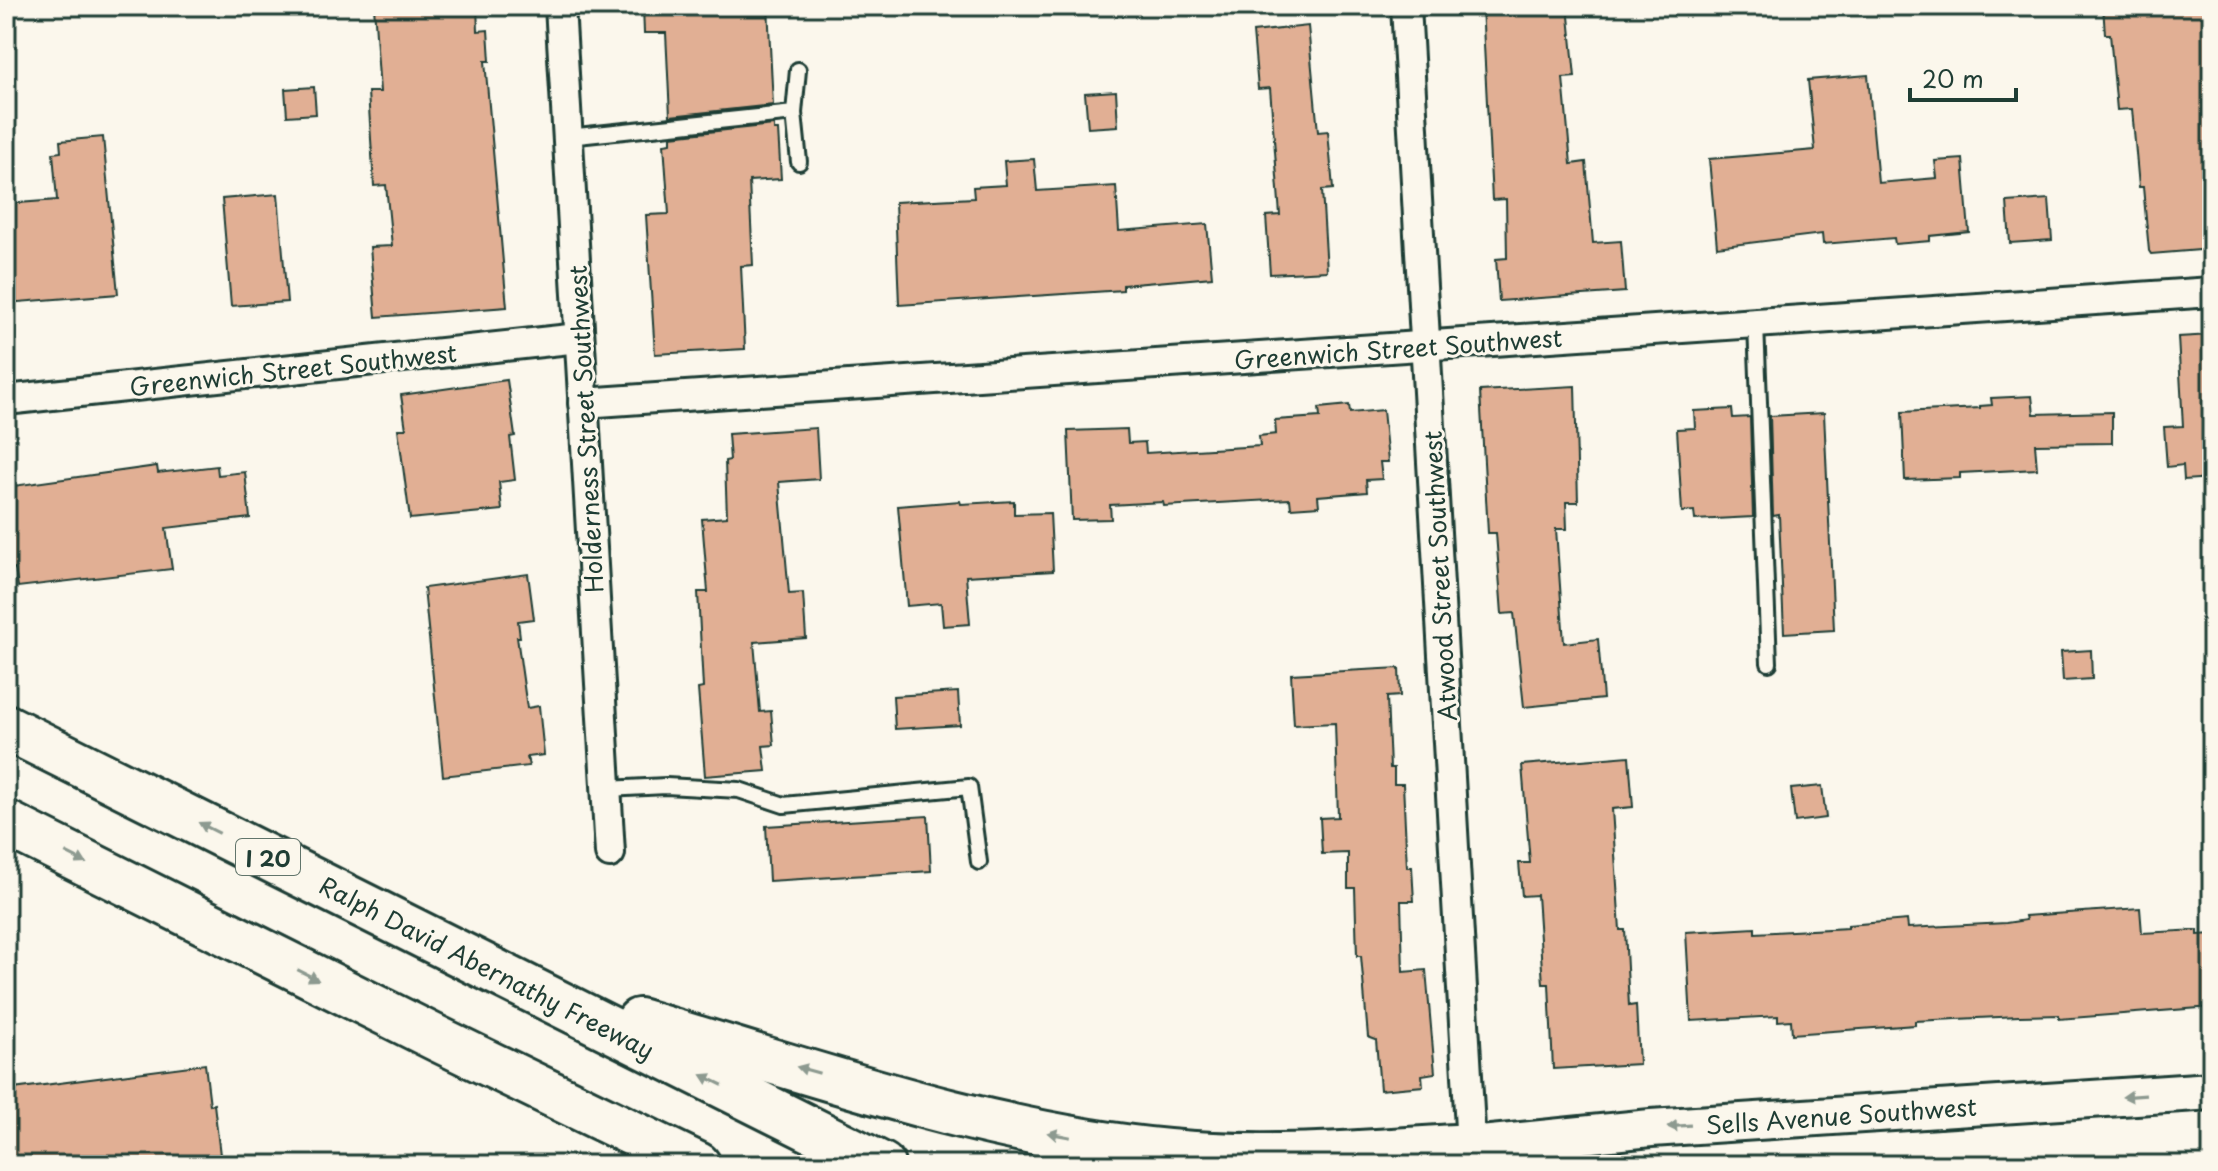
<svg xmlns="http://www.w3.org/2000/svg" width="2218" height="1171" font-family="'Playpen Sans',sans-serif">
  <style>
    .building { fill: #e1af94; stroke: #1f3d34; stroke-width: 2 }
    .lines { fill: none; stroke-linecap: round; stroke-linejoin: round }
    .service-casing { stroke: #1f3d34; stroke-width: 20 }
    .minor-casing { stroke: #1f3d34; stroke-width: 34 }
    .tertiary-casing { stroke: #1f3d34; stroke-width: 42 }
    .motorway-casing { stroke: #1f3d34; stroke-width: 50 }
    .service { stroke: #fbf7ec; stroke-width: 14 }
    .minor { stroke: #fbf7ec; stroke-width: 28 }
    .tertiary { stroke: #fbf7ec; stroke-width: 36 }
    .motorway { stroke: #fbf7ec; stroke-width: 44 }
    .oneway { fill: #8d9a90 }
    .labels { text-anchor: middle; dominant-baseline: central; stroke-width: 6; stroke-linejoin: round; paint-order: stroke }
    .shield { fill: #fbf7ec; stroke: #61756b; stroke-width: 2 }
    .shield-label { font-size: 22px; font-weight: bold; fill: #1f3d34 }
    .street-label { font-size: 24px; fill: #1f3d34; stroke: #fbf7ec }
  </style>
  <rect width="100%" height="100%" fill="#fbf7ec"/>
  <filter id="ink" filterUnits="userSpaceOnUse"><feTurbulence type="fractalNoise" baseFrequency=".0125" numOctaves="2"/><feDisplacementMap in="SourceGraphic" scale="16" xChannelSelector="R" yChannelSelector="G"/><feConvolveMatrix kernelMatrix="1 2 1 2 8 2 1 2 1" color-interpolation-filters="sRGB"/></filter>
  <g filter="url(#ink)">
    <g class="building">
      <polygon points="374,6 477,6 478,31 488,30 490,61 485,61 507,307 376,317 370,247 392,246 386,185 374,186 368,92 380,92"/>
      <polygon points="643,6 768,6 773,105 670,116 666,33 644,33"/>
      <polygon points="1482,6 1568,6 1575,77 1563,78 1571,164 1586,162 1593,243 1621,241 1625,292 1499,301 1496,259 1507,258 1506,199 1492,200"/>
      <polygon points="2103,6 2207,6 2212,56 2212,249 2151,254 2149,251 2143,187 2139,187 2132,109 2117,110 2110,34 2105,34"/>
      <polygon points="1308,26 1318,132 1328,131 1333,189 1322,190 1327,271 1270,274 1266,216 1280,215 1270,88 1258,89 1253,32"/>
      <polygon points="1868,75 1878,183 1937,178 1935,161 1963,159 1969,232 1930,236 1930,241 1895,244 1894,238 1823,244 1822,234 1717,247 1709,159 1815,150 1808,80"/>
      <polygon points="314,87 316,114 287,116 285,89"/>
      <polygon points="1116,91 1118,126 1088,128 1085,93"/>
      <polygon points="774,125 774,130 778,130 781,179 749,181 753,265 741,266 745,349 655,354 646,215 669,214 664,144 671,143 671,136"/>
      <polygon points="103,137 118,294 6,303 6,204 57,200 53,153 61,152 60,141"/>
      <polygon points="1034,159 1037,191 1116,186 1119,231 1207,224 1212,277 1123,285 1123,290 899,305 895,202 974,198 973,187 1006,185 1004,161"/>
      <polygon points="278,194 287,302 231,306 222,199"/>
      <polygon points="2049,199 2052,240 2010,243 2007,202"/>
      <polygon points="2212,335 2212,478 2184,480 2183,465 2167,467 2164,427 2183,426 2178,337"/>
      <polygon points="507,380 515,436 510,437 515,480 499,482 502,510 410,519 398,429 406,429 401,395"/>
      <polygon points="1575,386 1578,502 1566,502 1567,529 1556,529 1564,643 1598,639 1603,699 1524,707 1514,613 1502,614 1496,533 1488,533 1480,391"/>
      <polygon points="2032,396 2034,414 2112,412 2112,443 2035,444 2037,469 1960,473 1960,478 1905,480 1902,412 1980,408 1980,406 1992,405 1991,398"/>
      <polygon points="1349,405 1350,413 1383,410 1388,462 1380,462 1382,479 1366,480 1367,492 1318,496 1319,506 1291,508 1290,499 1164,506 1163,502 1110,505 1111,519 1072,520 1068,431 1127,429 1128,443 1145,442 1146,453 1260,446 1259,436 1276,434 1275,420 1320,417 1319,408"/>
      <polygon points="1732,409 1733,418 1750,417 1753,517 1695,520 1694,511 1682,512 1677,429 1695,428 1694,411"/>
      <polygon points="1824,413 1834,630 1784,633 1779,515 1773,516 1770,416"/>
      <polygon points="816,428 819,479 779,482 789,594 803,593 806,638 754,642 760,712 771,711 774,745 763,746 766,771 705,776 698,689 703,688 698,592 708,592 702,519 727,517 725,461 730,460 728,434"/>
      <polygon points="157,466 158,473 217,466 218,475 245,472 250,518 166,528 172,569 18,587 15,569 10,569 6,536 6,487"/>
      <polygon points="960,501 961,504 1014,501 1014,514 1050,513 1053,571 966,576 970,624 943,626 941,603 907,606 898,506"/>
      <polygon points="528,574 534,619 518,621 520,637 517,637 527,708 539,706 544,755 527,757 529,766 443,776 424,588"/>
      <polygon points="2091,650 2092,679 2063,681 2061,652"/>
      <polygon points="1399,668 1400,696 1387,697 1390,768 1394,768 1394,784 1403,784 1407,867 1412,867 1414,901 1401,901 1403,972 1426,970 1435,1073 1422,1075 1423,1086 1380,1090 1376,1040 1368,1037 1361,956 1357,956 1355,888 1348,888 1348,853 1322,854 1320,818 1338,817 1335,723 1294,725 1291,674"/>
      <polygon points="958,692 960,725 895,729 893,696"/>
      <polygon points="1629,756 1633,807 1612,809 1620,930 1625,930 1629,1006 1636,1005 1639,1064 1553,1069 1549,984 1543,984 1537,895 1522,896 1519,863 1530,863 1522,765"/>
      <polygon points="1822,786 1826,818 1795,822 1791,789"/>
      <polygon points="928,816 931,871 769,881 766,826"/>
      <polygon points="2140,908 2142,933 2198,930 2198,935 2212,934 2212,1007 2059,1019 2059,1015 2019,1016 1915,1021 1915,1025 1792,1034 1791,1020 1778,1021 1778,1016 1691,1021 1686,932 1755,928 1755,933 1848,928 1848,925 1907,920 1908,928 2006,923 2026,920 2025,916"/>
      <polygon points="205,1064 210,1105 214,1104 220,1155 196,1158 197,1165 6,1165 6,1090"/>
    </g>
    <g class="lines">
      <defs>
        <g id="service">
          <polyline points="794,113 799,162"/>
          <polyline points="568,137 794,113 798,70"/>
          <polyline points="1756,324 1769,663"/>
          <polyline points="607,789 666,786 739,790 784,805 969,787 979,862"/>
        </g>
        <g id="minor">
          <polyline points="560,6 610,853"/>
          <polyline points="1406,6 1471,1146"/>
          <polyline points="6,400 579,338"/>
          <polyline points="583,403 2212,292"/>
        </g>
        <polyline id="tertiary" points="1471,1146 1651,1128 2212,1091"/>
        <g id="motorway">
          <polyline points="6,727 882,1165"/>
          <polyline points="6,823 438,1039 698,1165"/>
          <path d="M639 1021C812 1072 988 1135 1168 1152 1269 1162 1370 1152 1471 1146"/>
        </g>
      </defs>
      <use href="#service" class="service-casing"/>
      <use href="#minor" class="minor-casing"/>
      <use href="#tertiary" class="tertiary-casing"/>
      <use href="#motorway" class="motorway-casing"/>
      <use href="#service" class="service"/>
      <use href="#minor" class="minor"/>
      <use href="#tertiary" class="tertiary"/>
      <use href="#motorway" class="motorway"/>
    </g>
    <defs><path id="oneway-solid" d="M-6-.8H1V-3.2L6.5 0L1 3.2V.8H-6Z" transform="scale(2)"/></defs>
    <g class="oneway">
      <use href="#oneway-solid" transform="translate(209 828) rotate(-153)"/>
      <use href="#oneway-solid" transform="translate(76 858) rotate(27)"/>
      <use href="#oneway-solid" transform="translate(308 975) rotate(27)"/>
      <use href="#oneway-solid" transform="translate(808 1070) rotate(-164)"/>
      <use href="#oneway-solid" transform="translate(712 1080) rotate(-154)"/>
      <use href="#oneway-solid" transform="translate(2134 1096) rotate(176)"/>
      <use href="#oneway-solid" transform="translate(1679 1126) rotate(176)"/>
      <use href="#oneway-solid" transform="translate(1059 1135) rotate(-169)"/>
    </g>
  </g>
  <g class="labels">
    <rect class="shield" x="236" y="839" width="64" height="36" rx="6"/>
    <g class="shield-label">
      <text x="268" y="857">I 20</text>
    </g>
    <g class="street-label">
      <text transform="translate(1398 348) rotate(-4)">Greenwich Street Southwest</text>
      <text transform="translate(293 369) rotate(-6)">Greenwich Street Southwest</text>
      <text transform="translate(585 429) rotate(-93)">Holderness Street Southwest</text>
      <text transform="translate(1439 576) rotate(-93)">Atwood Street Southwest</text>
      <text transform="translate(487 967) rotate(27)">Ralph David Abernathy Freeway</text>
      <text transform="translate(1841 1115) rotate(-4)">Sells Avenue Southwest</text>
    </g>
  </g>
  <rect width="2218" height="1171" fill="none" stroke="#fbf7ec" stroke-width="32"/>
  <rect x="16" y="16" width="2186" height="1139" fill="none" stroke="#1f3d34" stroke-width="3" filter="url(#ink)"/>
  <path d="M1910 88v12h106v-12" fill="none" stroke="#1f3d34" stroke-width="4"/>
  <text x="1922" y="88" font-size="24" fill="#1f3d34" stroke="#fbf7ec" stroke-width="6" paint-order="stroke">20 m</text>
</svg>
